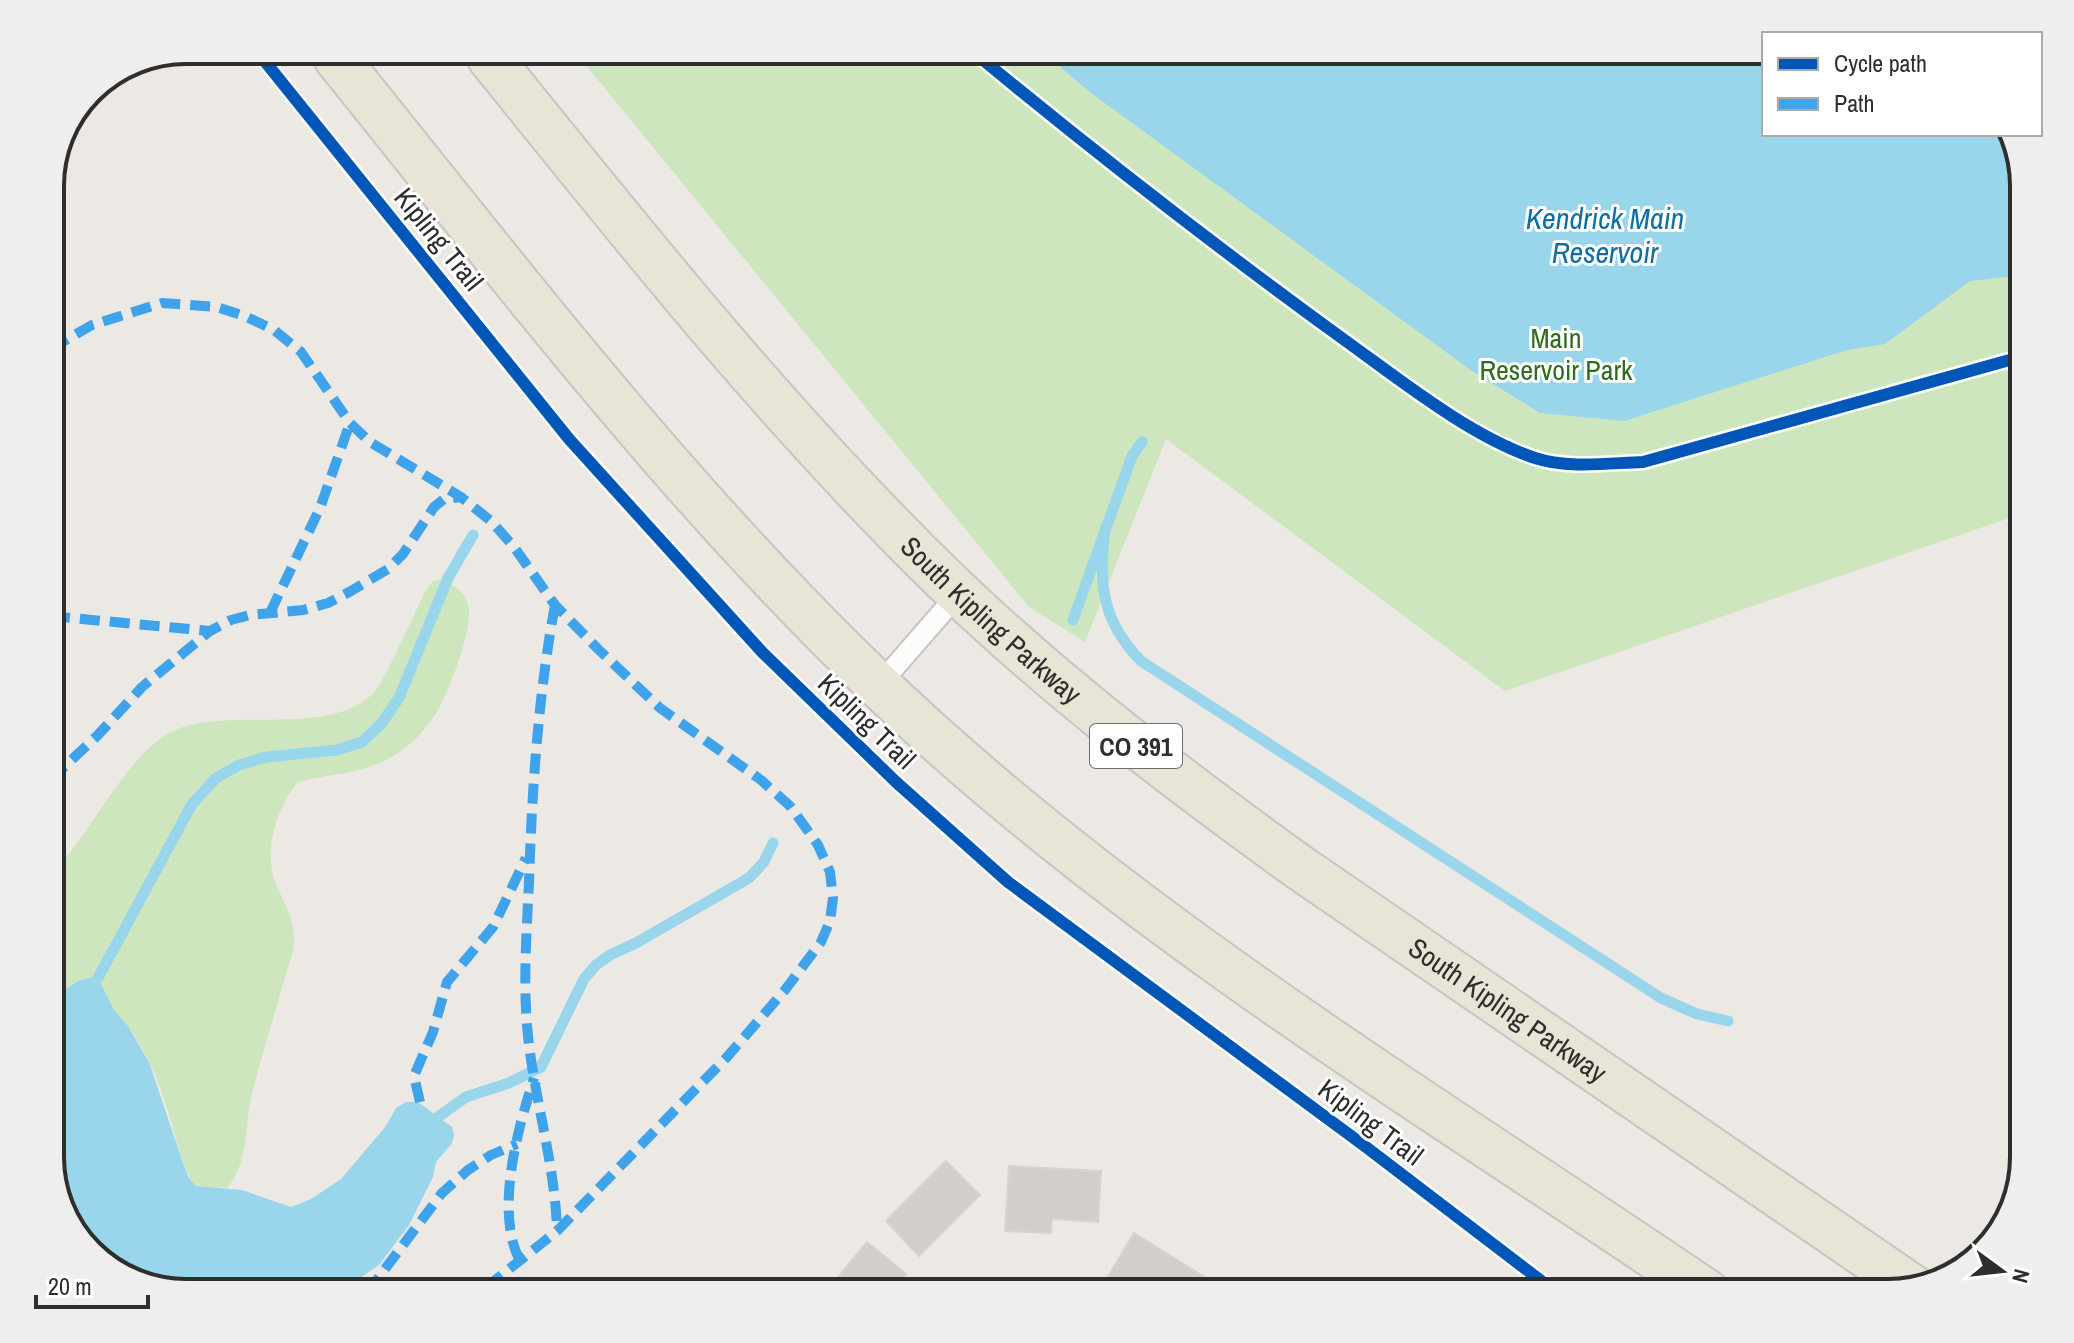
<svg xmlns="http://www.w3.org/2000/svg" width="2074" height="1343" font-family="'Archivo Narrow',sans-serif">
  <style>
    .green { fill: #cee6be }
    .water { fill: #99d6ec }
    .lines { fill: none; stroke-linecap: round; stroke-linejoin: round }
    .stream { stroke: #99d6ec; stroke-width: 11 }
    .building { fill: #d1cecb; stroke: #d7d4d0; stroke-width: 2 }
    .service-casing { stroke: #c5c4c5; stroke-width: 24 }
    .primary-casing { stroke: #c6c5c4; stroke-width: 48 }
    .service { stroke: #fcfcfb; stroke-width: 20 }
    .primary { stroke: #e8e4d6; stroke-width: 44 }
    .quiet { stroke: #3ea3eb; stroke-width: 10; stroke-dasharray: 20 10; stroke-linecap: butt }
    .cycleway-casing { stroke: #fff; stroke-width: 17 }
    .cycleway { stroke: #0057b8; stroke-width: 12 }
    .labels { text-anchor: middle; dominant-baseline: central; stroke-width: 6; stroke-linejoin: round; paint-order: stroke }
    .shield { fill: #fff; stroke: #6d6d6d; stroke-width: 2 }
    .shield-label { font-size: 26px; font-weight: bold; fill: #2e2e2e }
    .street-label { font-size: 28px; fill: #2e2e2e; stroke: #fff }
    .park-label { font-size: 28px; fill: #2c6e1b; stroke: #fff }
    .water-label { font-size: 30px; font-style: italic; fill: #0d6fa3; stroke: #fff }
    .rim { fill: none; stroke: #2e2e2e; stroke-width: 4 }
  </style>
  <rect width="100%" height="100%" fill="#ece8e4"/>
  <g class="green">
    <polygon points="1764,51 1764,134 2011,134 2024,177 2024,513 1505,691 1166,439 1085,642 1029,607 580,58"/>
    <path d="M443 579C456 586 468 595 469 611 470 637 446 702 430 722 419 737 405 750 388 759 361 774 328 774 298 782 278 806 263 849 275 881 286 909 297 919 293 951 279 999 264 1046 252 1094 244 1125 249 1164 227 1188L196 1186 190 1178 183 1163C169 1116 157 1062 125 1023 112 1007 94 994 78 981L50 1000V877C88 838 126 755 171 732 226 704 332 741 376 690 381 685 384 675 388 669 401 643 413 617 425 592L433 581Z"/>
  </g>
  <g class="water">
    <polygon points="1764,51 1764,134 2011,134 2024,177 2024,272 2014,276 1970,281 1885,344 1847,350 1624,421 1540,413 1472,371 1091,93 1046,55"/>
    <polygon points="88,978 98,978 114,1010 128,1026 149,1062 183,1163 189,1178 196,1186 242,1190 291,1207 311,1199 341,1179 386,1126 396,1108 406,1102 418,1102 452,1127 454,1135 452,1143 436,1162 433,1177 409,1225 379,1265 338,1293 185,1293 111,1270 68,1226 50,1166 50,1000 78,981"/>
  </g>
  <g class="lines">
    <g class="stream">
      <path d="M1105 530C1098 584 1102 621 1141 661L1661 998 1697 1014 1728 1021"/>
      <polyline points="1073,620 1132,456 1142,442"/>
      <polyline points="98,978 192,804 216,778 239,765 266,757 337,750 362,742 381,724 399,698 448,578 473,535"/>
      <polyline points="438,1117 466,1097 509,1083 541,1067 584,979 596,965 610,955 636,943 749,878 764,862 773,843"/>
    </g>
  </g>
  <g class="building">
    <polygon points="946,1161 980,1195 919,1256 886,1221"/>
    <polygon points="1009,1166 1101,1171 1098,1222 1052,1219 1051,1233 1005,1231"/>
    <polygon points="1134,1233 1214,1283 1208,1293 1105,1293 1100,1290"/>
    <polygon points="867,1242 906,1274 891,1293 825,1293"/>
  </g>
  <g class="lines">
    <defs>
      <polyline id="service" points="879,685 959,593"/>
      <g id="primary">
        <path id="s1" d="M490 58C635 238 781 421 947 582 1056 687 1177 779 1299 867L1912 1287"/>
        <path d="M337 59C528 296 714 541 942 744 1177 953 1449 1117 1708 1293"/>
      </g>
    </defs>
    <use href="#service" class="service-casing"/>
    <use href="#primary" class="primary-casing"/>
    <use href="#service" class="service"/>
    <use href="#primary" class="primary"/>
    <g class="quiet">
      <polyline points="50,349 92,325 162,303 217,307 247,317 274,330 301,352 350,423 370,442 461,497 491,521 514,547 555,605 598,649 660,708 761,780 790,806 818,845 830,872 833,898 830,921 821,942 785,990 727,1057 557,1231 479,1293"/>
      <path d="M555 605C538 697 532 789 529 882 527 924 524 967 526 1009 529 1084 555 1156 557 1231"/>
      <polyline points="270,613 320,508 350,423"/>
      <polyline points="50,616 210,631"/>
      <polyline points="50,780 97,736 142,687 210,631 231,620 250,615 303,610 328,603 351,591 388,569 403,554 434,507 444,499 461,497"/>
      <polyline points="420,1102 414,1076 433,1032 447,982 493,927 526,858"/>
      <path d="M519 1259C495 1209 518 1128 534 1078"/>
      <polyline points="367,1293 442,1193 468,1170 491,1155 517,1144"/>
    </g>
    <defs>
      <g id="cycleway">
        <path d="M977 55C1098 155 1223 252 1350 344 1404 383 1472 437 1535 458 1568 469 1609 463 1643 462L2024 356"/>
        <polyline points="263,59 569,439 762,652 896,782 1008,882 1366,1147 1557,1293"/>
      </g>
    </defs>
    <use href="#cycleway" class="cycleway-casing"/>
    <use href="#cycleway" class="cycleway"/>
  </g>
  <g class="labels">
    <rect class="shield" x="1090" y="724" width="92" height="44" rx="6"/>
    <g class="shield-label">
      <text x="1136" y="746">CO 391</text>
    </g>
    <g class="street-label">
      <text transform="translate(439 239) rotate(51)">Kipling Trail</text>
      <text stroke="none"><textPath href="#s1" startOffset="754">South Kipling Parkway</textPath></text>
      <text transform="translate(867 721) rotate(44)">Kipling Trail</text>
      <text stroke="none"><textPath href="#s1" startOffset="1402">South Kipling Parkway</textPath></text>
      <text transform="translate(1371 1122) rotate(37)">Kipling Trail</text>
    </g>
    <g class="park-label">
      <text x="1556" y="338">Main<tspan x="1556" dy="32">Reservoir Park</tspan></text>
    </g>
    <g class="water-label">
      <text x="1605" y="218">Kendrick Main<tspan x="1605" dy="34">Reservoir</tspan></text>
    </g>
  </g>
  <path d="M0 0H2074V1343H0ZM186 64H1888A122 122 0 0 1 2010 186V1157A122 122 0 0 1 1888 1279H186A122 122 0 0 1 64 1157V186A122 122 0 0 1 186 64Z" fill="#eee" fill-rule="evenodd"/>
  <path class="rim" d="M186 64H1888A122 122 0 0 1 2010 186V1157A122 122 0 0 1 1888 1279H186A122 122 0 0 1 64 1157V186A122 122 0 0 1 186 64Z"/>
  <rect x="1762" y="32" width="280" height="104" fill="#ffffff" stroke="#ababab" stroke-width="2"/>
  <rect x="1778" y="58" width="40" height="12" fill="#0057b8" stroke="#ababab" stroke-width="2"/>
  <text x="1834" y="72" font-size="24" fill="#2e2e2e">Cycle path</text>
  <rect x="1778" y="98" width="40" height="12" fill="#3ea3eb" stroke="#ababab" stroke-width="2"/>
  <text x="1834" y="112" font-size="24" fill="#2e2e2e">Path</text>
  <g transform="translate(2002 1271) rotate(105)" stroke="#ffffff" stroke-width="6" paint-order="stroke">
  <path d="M0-6L14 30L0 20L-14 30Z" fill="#2e2e2e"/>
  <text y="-12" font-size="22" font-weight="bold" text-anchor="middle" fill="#2e2e2e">N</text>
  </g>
  <path d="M36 1295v12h112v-12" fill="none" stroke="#2e2e2e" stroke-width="4"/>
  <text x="48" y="1295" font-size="24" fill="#2e2e2e" stroke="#ffffff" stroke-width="6" paint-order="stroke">20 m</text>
</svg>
